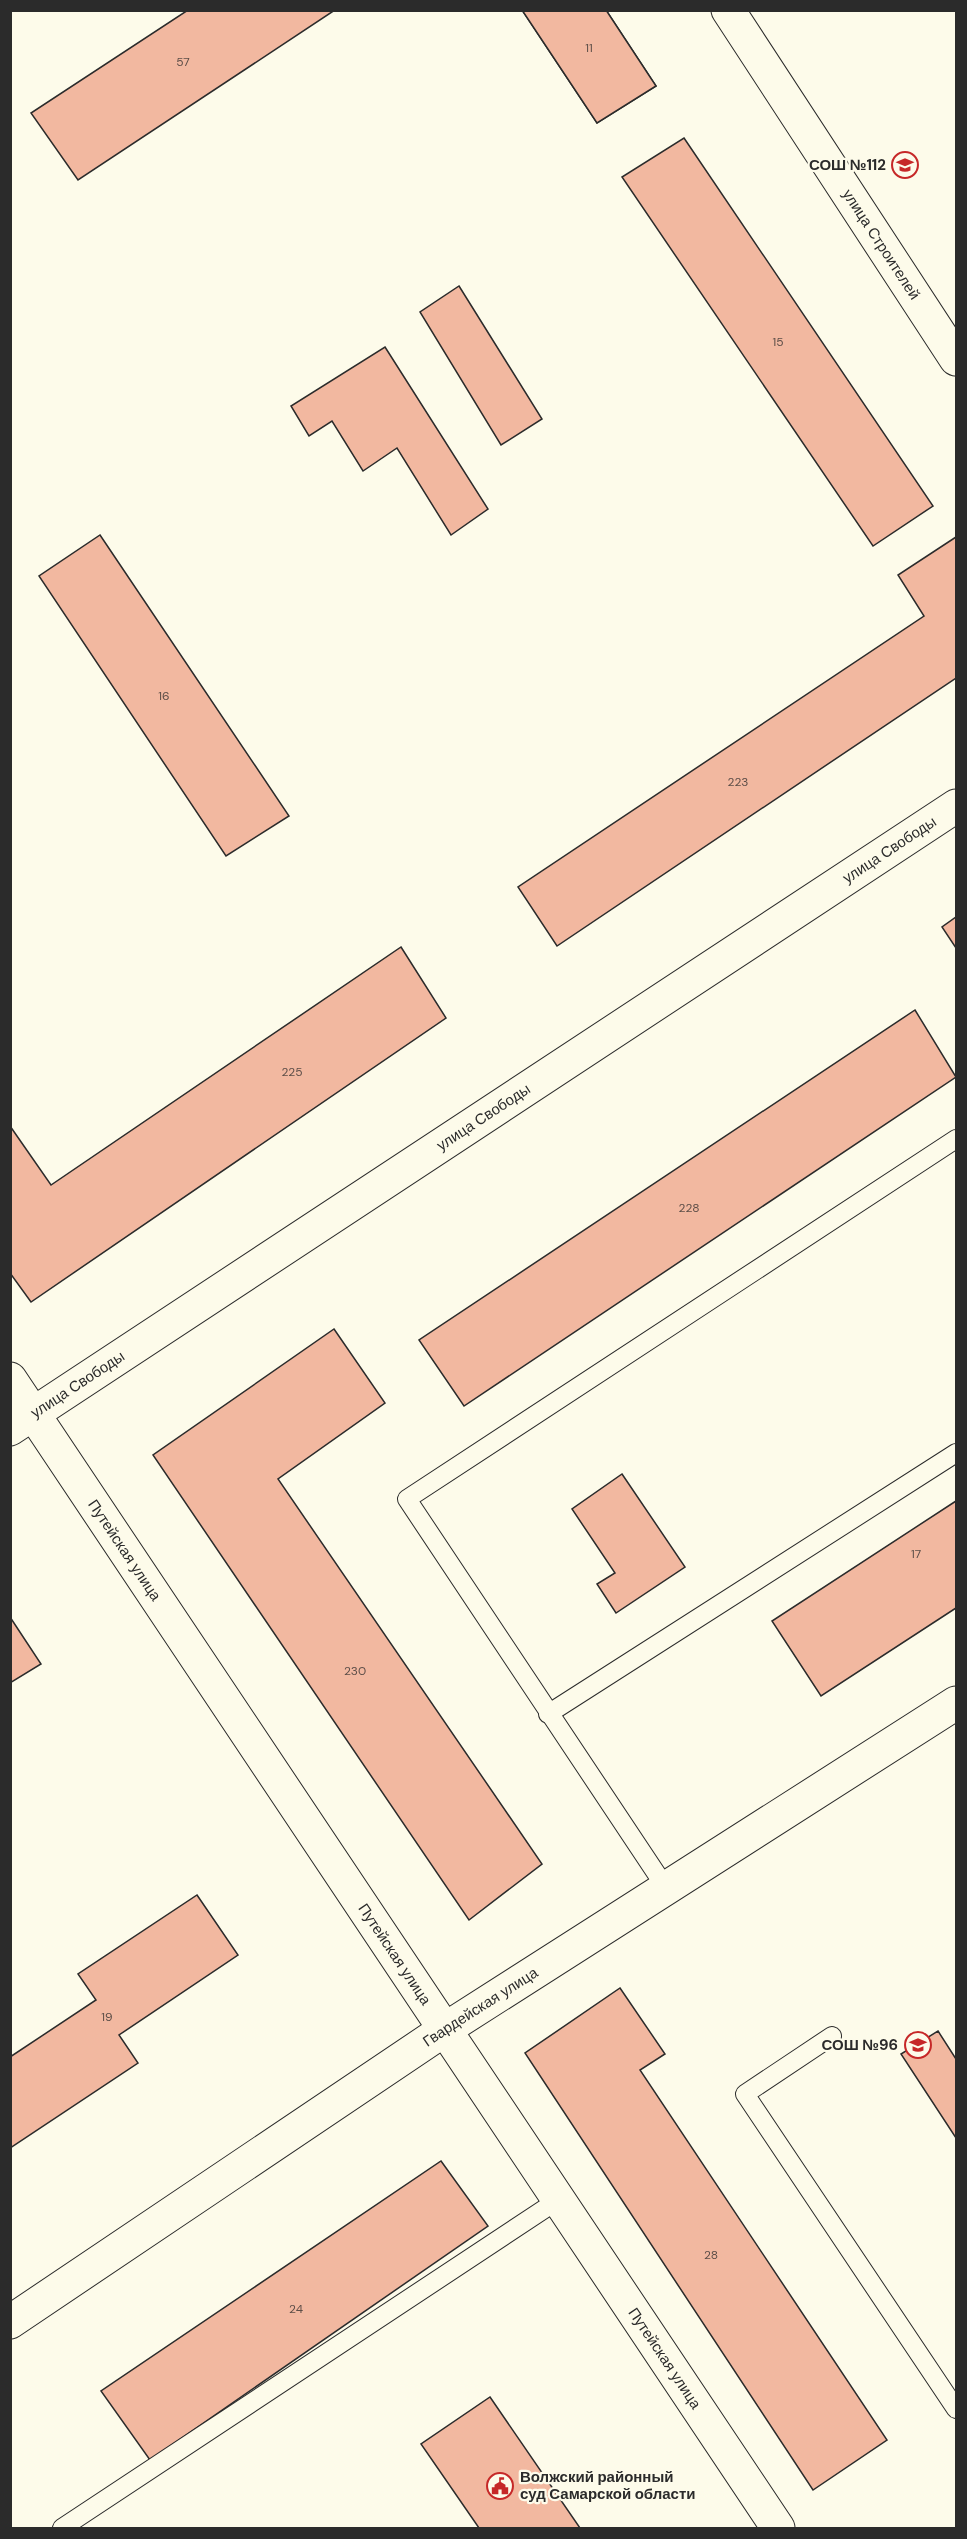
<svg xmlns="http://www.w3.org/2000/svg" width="967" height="2539" font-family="'DM Sans',sans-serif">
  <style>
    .building { fill: #f2b8a0; stroke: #2b2b2b; stroke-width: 1.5 }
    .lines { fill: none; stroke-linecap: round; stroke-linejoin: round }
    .lane-casing { stroke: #2b2b2b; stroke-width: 20 }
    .street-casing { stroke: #2b2b2b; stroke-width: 35 }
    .secondary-casing { stroke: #2b2b2b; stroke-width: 35 }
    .lane { stroke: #fdfbea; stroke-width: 18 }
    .street { stroke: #fdfbea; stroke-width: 33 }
    .secondary { stroke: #fdfbea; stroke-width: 33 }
    .labels { text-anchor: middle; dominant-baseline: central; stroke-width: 4.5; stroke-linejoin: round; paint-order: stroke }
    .number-label { font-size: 12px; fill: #5d4e48 }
    .poi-label { font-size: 15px; font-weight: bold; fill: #2b2b2b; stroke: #fdfbea; text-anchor: end }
    .street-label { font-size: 15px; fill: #2b2b2b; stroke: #fdfbea }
  </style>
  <rect width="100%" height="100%" fill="#fdfbea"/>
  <g class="building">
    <polygon points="188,10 335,10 78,180 31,113"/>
    <polygon points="522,10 606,10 656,86 597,123"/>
    <polygon points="522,10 606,10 656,86 597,123"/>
    <polygon points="684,138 933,506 873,546 622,177"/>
    <polygon points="459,286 542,419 501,445 420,312"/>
    <polygon points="385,347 488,509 451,535 397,448 363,471 332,421 309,436 291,406"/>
    <polygon points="100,535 289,816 226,856 39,576"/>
    <polygon points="956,537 956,678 557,946 518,887 924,616 898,575"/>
    <polygon points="956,917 956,948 942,927"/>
    <polygon points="401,947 446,1018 31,1302 10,1273 10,1126 51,1185"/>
    <polygon points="915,1010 956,1077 464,1406 419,1340"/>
    <polygon points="334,1329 385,1403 278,1479 542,1864 469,1920 153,1455"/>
    <polygon points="622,1474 685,1567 616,1613 597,1584 615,1573 572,1509"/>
    <polygon points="956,1501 956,1608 821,1696 772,1621"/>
    <polygon points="10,1617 41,1664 10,1683"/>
    <polygon points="197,1895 238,1955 119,2035 138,2063 10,2148 10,2057 96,2000 78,1974"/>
    <polygon points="620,1988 665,2054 640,2070 887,2440 813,2490 525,2053"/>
    <polygon points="938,2031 956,2059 956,2138 901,2054"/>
    <polygon points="441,2161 488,2226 150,2460 101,2391"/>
    <polygon points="490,2397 580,2528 479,2528 421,2444"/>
  </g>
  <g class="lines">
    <defs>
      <g id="lane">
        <polyline points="548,1714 956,1453"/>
        <polyline points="666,1888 407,1499 956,1139"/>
        <polyline points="832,2036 745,2094 956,2409"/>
        <polyline points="62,2528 558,2200"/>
      </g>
      <g id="street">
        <path id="s1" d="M728 10 956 359"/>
        <path id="s2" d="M10 1379 778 2528"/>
        <path id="s3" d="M10 2322 444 2030 956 1703"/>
      </g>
      <g id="secondary">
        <path id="s4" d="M10 1429 956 806"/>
      </g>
    </defs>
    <use href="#lane" class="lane-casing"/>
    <use href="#street" class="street-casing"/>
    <use href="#secondary" class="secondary-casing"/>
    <use href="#lane" class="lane"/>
    <use href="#street" class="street"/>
    <use href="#secondary" class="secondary"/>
  </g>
  <defs>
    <symbol id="school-ring" viewBox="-11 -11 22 22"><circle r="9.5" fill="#fdfbea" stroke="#c62828" stroke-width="1.5"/><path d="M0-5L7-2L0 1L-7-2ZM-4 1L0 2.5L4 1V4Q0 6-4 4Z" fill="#c62828"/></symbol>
    <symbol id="civic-ring" viewBox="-11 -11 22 22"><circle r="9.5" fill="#fdfbea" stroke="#c62828" stroke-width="1.5"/><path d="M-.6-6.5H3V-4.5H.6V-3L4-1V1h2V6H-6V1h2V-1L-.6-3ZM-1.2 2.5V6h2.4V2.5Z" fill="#c62828"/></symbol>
  </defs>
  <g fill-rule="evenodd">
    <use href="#school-ring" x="890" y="150" width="30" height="30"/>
    <use href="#school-ring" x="903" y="2030" width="30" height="30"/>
    <use href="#civic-ring" x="485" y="2471" width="30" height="30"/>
  </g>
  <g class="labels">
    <g class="number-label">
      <text x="589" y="48">11</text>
      <text x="183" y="62">57</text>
      <text x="778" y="342">15</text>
      <text x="164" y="696">16</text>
      <text x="738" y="782">223</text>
      <text x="292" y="1072">225</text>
      <text x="689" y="1208">228</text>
      <text x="916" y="1554">17</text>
      <text x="355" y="1671">230</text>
      <text x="107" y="2017">19</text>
      <text x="711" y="2255">28</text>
      <text x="296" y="2309">24</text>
    </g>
    <g class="poi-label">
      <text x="886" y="165">СОШ №112</text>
      <text x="898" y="2045">СОШ №96</text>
      <text x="520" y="2477" text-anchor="start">Волжский районный<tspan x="520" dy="17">суд Самарской области</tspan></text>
    </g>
    <g class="street-label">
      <text stroke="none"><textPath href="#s1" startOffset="280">улица Строителей</textPath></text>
      <text stroke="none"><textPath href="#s4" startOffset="1053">улица Свободы</textPath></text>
      <text stroke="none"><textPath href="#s4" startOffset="567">улица Свободы</textPath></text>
      <text stroke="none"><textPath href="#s4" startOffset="81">улица Свободы</textPath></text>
      <text stroke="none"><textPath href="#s2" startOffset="206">Путейская улица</textPath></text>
      <text stroke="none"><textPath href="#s2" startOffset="692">Путейская улица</textPath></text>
      <text stroke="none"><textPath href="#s3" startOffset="566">Гвардейская улица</textPath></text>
      <text stroke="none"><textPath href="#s2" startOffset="1178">Путейская улица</textPath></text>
    </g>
  </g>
  <rect width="967" height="2539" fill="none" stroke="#2b2b2b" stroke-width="24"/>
</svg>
